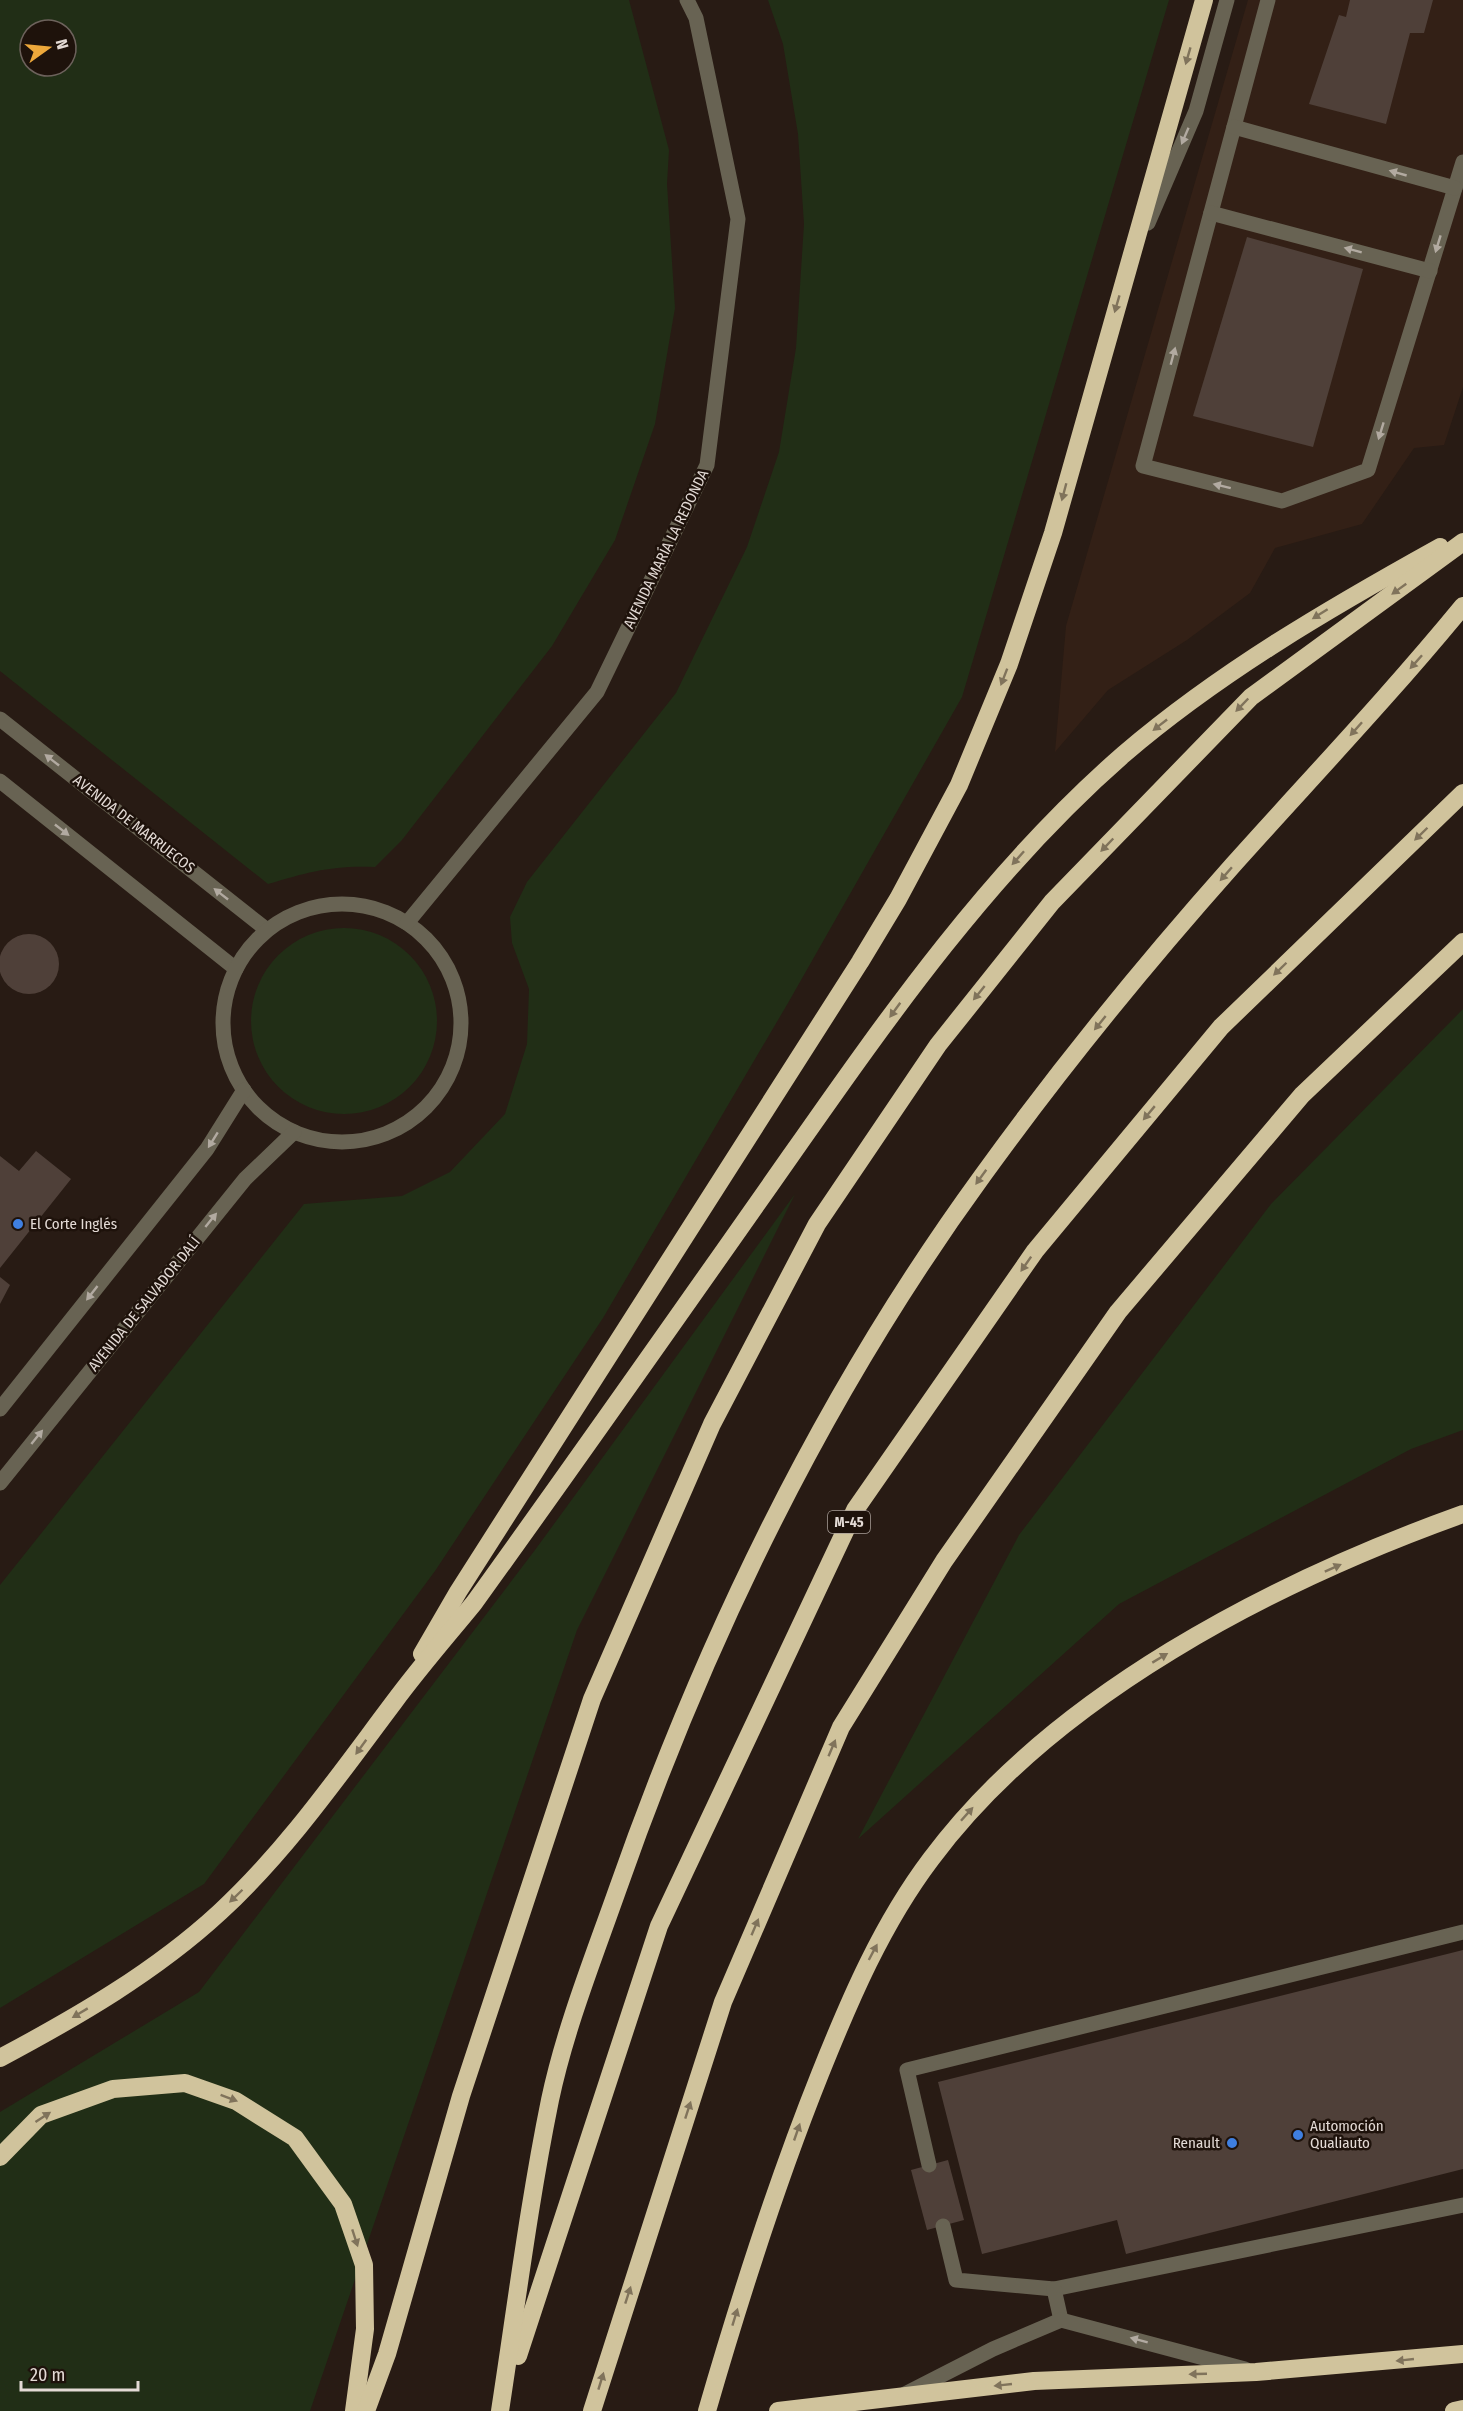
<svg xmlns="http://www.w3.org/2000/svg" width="1463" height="2411" font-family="'Fira Sans Condensed',sans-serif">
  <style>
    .built { fill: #332016 }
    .green { fill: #212e16; fill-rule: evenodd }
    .building { fill: #4f4039 }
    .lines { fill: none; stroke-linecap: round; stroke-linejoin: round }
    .lane { stroke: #686353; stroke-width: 15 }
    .street { stroke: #686353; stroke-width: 15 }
    .highway { stroke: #d0c39c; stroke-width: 18 }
    .oneway { fill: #80735b }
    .oneway2 { fill: #b2aaa1 }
    .shop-dot { fill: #3f7fe0; stroke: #1e120b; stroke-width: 2 }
    .labels { text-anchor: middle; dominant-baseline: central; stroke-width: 5; stroke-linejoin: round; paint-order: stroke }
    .shield { fill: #1e120b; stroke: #a89e98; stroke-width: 1.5 }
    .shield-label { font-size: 14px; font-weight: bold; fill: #e3dad5 }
    .street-label { font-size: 15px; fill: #e3dad5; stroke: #1e120b }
    .poi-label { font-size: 15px; fill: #e3dad5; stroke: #1e120b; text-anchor: start }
  </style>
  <rect width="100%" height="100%" fill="#281b14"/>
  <polygon class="built" points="1248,0 1463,0 1463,387 1444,445 1414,448 1362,524 1275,548 1250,593 1187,640 1108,690 1055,752 1066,626"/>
  <g class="green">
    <path d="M0 0H629L669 150 667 184 675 308 655 424 615 540 552 646 402 840 375 867C333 865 308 872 268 884L0 671ZM30 30H66V66H30Z"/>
    <polygon points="768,0 1169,0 962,697 788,1003 603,1318 435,1571 204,1884 0,2008 0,1585 304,1204 402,1196 450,1172 505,1114 527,1044 529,989 512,943 510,917 527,882 676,693 747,547 779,452 796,348 804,224 798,134 783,44"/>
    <circle cx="344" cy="1021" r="93"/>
    <polygon points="1463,1009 1463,1430 1411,1449 1119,1604 858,1839 1019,1535 1271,1204"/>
    <polygon points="795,1194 577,1630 310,2411 0,2411 0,2112 199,1992 535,1550"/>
  </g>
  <g class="building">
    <polygon points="1350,0 1433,0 1424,33 1410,33 1386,124 1309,104 1339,15 1346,17"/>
    <polygon points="1247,237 1363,269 1313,447 1193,416"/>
    <circle cx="29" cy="964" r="30"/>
    <polygon points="36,1151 71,1179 0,1268 0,1156 19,1171"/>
    <polygon points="0,1277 10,1285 0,1304"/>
    <polygon points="1463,1950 1463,2169 1126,2254 1117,2220 982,2254 938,2082"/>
    <polygon points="948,2160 964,2220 927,2230 911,2170"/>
  </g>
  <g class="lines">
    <g class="lane">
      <polyline points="1268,0 1143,466 1282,501 1368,470 1463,162"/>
      <polyline points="1234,127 1455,188"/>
      <polyline points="1211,213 1430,271"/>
      <polyline points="1148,223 1196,111 1227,0"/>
      <polyline points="929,2165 907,2070 1463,1932"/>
      <polyline points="943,2226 956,2280 1054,2289 1463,2205"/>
      <polyline points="1054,2289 1061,2320"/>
      <polyline points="905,2394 993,2349 1061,2320 1245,2369"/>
    </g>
    <g class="street">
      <polyline points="0,719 267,930"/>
      <polyline points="0,781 236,969"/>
      <circle cx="342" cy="1023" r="119"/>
      <polyline points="407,923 597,692 707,465 738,219 696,18 687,0"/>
      <polyline points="0,1409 207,1149 244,1090"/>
      <polyline points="0,1483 245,1179 294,1132"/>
    </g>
    <g class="highway">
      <polyline points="422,1654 458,1592 860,962 898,899 959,785 1009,664 1053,533 1204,0"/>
      <path d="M0 2058C77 2017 155 1972 220 1912 287 1850 339 1775 394 1702 419 1668 447 1636 474 1603 575 1463 674 1322 773 1181 879 1030 984 876 1124 754 1220 672 1330 608 1440 547"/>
      <polyline points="0,2157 41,2115 113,2089 185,2083 236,2101 295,2138 343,2204 364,2265 365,2329 354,2411"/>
      <polyline points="518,2356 659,1926 855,1510 1035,1251 1221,1027 1463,793"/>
      <polyline points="366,2411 387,2354 461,2096 592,1699 712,1424 817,1224 938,1045 1052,902 1251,697 1463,542"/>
      <path d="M500 2411C516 2307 529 2203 550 2100 565 2029 593 1959 617 1891 706 1637 824 1393 983 1175 1061 1067 1145 964 1233 865 1310 779 1390 695 1463 606"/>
      <polyline points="592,2411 723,2002 841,1727 944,1561 1118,1312 1302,1095 1463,942"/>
      <path d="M707 2411C740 2297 776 2184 820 2074 850 1999 882 1924 931 1859 1053 1695 1273 1582 1463 1514"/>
      <polyline points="778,2411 1034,2381 1256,2372 1463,2354"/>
      <polyline points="1454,2411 1463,2409"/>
    </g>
  </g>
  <defs><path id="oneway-solid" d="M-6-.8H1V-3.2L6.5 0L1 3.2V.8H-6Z" transform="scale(1.5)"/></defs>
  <g class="oneway">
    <use href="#oneway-solid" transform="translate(1188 56) rotate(106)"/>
    <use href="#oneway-solid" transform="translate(1117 304) rotate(106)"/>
    <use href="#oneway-solid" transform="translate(1064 492) rotate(105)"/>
    <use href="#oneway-solid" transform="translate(1399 589) rotate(144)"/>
    <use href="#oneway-solid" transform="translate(1320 614) rotate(148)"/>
    <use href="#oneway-solid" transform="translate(1416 662) rotate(132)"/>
    <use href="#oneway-solid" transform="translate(1004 677) rotate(111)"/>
    <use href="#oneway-solid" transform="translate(1242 705) rotate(134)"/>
    <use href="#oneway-solid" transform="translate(1160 725) rotate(142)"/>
    <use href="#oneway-solid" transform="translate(1356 729) rotate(132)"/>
    <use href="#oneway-solid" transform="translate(1421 834) rotate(136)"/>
    <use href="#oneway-solid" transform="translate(1107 845) rotate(134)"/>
    <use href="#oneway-solid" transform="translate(1018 858) rotate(132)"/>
    <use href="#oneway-solid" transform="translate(1226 874) rotate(131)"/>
    <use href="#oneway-solid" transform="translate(1280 969) rotate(136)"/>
    <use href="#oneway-solid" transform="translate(979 993) rotate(129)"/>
    <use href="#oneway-solid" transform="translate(895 1010) rotate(126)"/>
    <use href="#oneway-solid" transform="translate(1100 1023) rotate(129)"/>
    <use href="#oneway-solid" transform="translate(1149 1113) rotate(130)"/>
    <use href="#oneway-solid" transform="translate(981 1177) rotate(126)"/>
    <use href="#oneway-solid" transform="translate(1026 1264) rotate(125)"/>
    <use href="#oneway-solid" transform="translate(1333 1568) rotate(-24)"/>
    <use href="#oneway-solid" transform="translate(1160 1658) rotate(-31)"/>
    <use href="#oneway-solid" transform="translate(361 1747) rotate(126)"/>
    <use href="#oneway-solid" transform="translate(832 1748) rotate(-67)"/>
    <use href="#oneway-solid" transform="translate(967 1814) rotate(-48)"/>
    <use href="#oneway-solid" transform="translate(236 1896) rotate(136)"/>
    <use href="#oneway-solid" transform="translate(755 1927) rotate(-67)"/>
    <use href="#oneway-solid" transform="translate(873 1952) rotate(-62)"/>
    <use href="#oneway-solid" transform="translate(80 2013) rotate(149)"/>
    <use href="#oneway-solid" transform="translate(229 2098) rotate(21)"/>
    <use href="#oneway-solid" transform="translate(688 2110) rotate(-72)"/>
    <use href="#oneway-solid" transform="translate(43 2117) rotate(-33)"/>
    <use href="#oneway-solid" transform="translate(797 2132) rotate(-71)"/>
    <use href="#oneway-solid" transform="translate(355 2238) rotate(72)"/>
    <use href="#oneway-solid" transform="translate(628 2295) rotate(-72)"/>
    <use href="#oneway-solid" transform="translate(735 2317) rotate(-73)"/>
    <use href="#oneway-solid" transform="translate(1405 2360) rotate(174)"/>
    <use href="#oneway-solid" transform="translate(1198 2374) rotate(178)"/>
    <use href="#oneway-solid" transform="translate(601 2381) rotate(-73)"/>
    <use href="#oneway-solid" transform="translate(1003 2385) rotate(174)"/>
  </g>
  <g class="oneway2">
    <use href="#oneway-solid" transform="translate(1185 136) rotate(113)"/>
    <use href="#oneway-solid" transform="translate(1398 173) rotate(-164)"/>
    <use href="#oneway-solid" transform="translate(1438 244) rotate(107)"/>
    <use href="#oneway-solid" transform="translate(1353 250) rotate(-165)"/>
    <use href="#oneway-solid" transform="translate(1173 356) rotate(-75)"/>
    <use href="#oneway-solid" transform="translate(1381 431) rotate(107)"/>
    <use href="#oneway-solid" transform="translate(1222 486) rotate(-166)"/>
    <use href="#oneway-solid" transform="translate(52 760) rotate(-142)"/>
    <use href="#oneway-solid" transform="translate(62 830) rotate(38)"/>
    <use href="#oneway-solid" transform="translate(221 894) rotate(-142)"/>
    <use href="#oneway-solid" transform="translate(213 1140) rotate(122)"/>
    <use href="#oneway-solid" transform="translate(211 1220) rotate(-51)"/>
    <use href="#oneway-solid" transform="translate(92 1293) rotate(128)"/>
    <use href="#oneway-solid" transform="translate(37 1437) rotate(-51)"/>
    <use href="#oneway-solid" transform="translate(1139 2340) rotate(-165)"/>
  </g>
  <g class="shop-dot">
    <circle cx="18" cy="1224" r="6"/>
    <circle cx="1298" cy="2135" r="6"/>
    <circle cx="1232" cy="2143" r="6"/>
  </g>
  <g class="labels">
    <rect class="shield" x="828" y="1511" width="42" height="22" rx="4.5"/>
    <g class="shield-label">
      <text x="849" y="1522">M-45</text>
    </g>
    <g class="street-label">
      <text transform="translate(666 549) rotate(-64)">AVENIDA MARÍA LA REDONDA</text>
      <text transform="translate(134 824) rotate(38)">AVENIDA DE MARRUECOS</text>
      <text transform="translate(144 1304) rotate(-51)">AVENIDA DE SALVADOR DALÍ</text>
    </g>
    <g class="poi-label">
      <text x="30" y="1224">El Corte Inglés</text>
      <text x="1310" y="2126">Automoción<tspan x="1310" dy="17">Qualiauto</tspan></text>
      <text x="1220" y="2143" text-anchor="end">Renault</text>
    </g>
  </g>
  <g transform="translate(48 48) rotate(75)"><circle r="28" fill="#1e120b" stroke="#6d625c" stroke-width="1.5"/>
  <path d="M0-4.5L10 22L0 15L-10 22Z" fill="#eda83b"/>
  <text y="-9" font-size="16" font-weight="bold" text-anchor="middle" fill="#e3dad5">N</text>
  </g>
  <path d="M21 2381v9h117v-9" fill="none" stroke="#e3dad5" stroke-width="3"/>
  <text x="30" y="2381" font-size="18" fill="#e3dad5" stroke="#1e120b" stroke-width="4.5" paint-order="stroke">20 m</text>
</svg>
